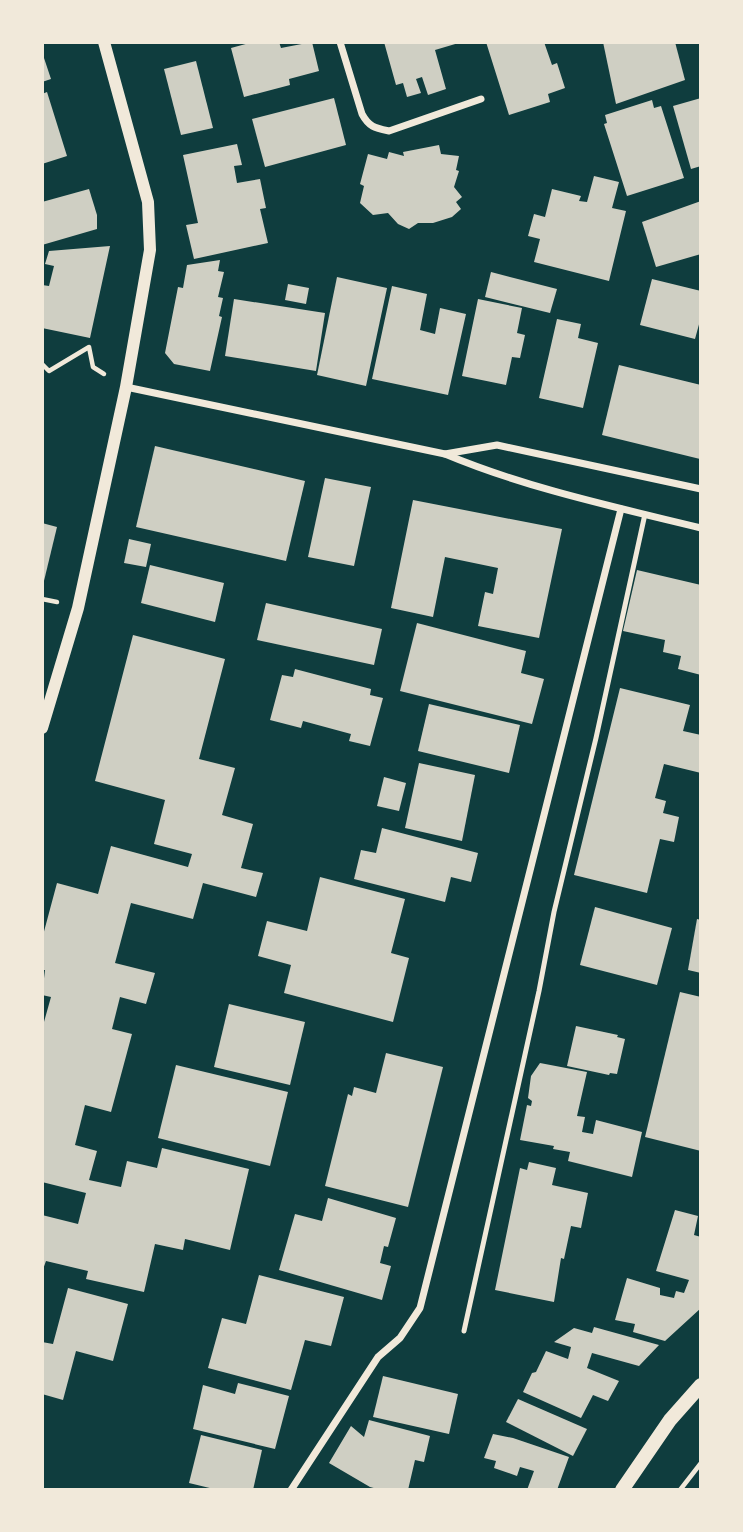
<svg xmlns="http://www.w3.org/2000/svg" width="743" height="1532" font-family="Raleway,sans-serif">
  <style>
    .building { fill: #cfcfc3 }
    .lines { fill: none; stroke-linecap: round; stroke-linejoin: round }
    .path { stroke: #f1e9da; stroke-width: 4.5 }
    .service { stroke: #f1e9da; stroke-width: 5 }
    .minor { stroke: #f1e9da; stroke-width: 7 }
    .tertiary { stroke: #f1e9da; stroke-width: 12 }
    .secondary { stroke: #f1e9da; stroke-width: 14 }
  </style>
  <rect width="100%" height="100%" fill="#0f3d3e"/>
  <g class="building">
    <polygon points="253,42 279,42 281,48 312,42 319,71 289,79 290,85 244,97 231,48"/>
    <polygon points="384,42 462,42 435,50 446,89 428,95 422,77 416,79 421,93 407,97 403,83 396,85"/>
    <polygon points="486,42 544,42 552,65 557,63 565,88 548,94 550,102 509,115"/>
    <polygon points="603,42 675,42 685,80 616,104"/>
    <polygon points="42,52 51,79 42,82"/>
    <polygon points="196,61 213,128 181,135 164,69"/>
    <polygon points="47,92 67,156 42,164 42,94"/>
    <polygon points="334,98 346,145 265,167 252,119"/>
    <polygon points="701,98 701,166 691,169 673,106"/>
    <polygon points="652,100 654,108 661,106 684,178 627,196 604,124 607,123 605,115"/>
    <polygon points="237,144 242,165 234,166 237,183 260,179 266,208 260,209 268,243 194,259 186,225 198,223 183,155"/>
    <polygon points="439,145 441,154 459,156 456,170 459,171 454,187 462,197 456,202 461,209 452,217 433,223 418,223 409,229 398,224 388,213 373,215 360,203 364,186 360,184 368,154 387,159 389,152 404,156 403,152"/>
    <polygon points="594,176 619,182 612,208 626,211 609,281 534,262 540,239 528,236 534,214 545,217 552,189 581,196 579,201 587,202"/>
    <polygon points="89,189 97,215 97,229 42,245 42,202"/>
    <polygon points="701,201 701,254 656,267 642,222"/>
    <polygon points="110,246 90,338 42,328 42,285 49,286 54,266 45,264 49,251"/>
    <polygon points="220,260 218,271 224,272 218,297 223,298 219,316 222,317 210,371 174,364 165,353 178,287 183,288 187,265"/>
    <polygon points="491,272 557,289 550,313 485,297"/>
    <polygon points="337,277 387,288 366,386 317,375"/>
    <polygon points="652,279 701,291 701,317 695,339 640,325"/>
    <polygon points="288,284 309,288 306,304 285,300"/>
    <polygon points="392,286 427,294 420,330 435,334 440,308 466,314 448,395 372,379"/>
    <polygon points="234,299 325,313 316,371 225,356"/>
    <polygon points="478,299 522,308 517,333 525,335 520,358 512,357 506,385 462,376"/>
    <polygon points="557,319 581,324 578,338 598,343 583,408 539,398"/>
    <polygon points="619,365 701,385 700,459 602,435"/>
    <polygon points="155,446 305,481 286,561 136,527"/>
    <polygon points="325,478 371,487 354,566 308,557"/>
    <polygon points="413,500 562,529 539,638 478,626 485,592 493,594 498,568 445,557 433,617 391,608"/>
    <polygon points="42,523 57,527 43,585 42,585"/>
    <polygon points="129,539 151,544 146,567 124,563"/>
    <polygon points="150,565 224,583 215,622 141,603"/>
    <polygon points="637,570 701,585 701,675 678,669 681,656 663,652 665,640 623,631"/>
    <polygon points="266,603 382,629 374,665 257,640"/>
    <polygon points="417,623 526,651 521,673 544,679 532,724 400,691"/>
    <polygon points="133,635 225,659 199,759 235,768 222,815 253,824 241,868 263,873 256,897 203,883 193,919 131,903 115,963 155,973 146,1004 120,997 112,1029 132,1034 111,1112 85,1105 75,1145 97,1151 89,1180 121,1187 127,1161 157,1168 162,1148 249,1169 230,1250 185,1239 183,1250 155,1244 144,1292 86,1279 88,1271 46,1261 42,1272 42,1215 78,1224 86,1193 42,1182 42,1029 51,997 42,995 45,970 42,970 42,939 57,883 98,894 111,846 188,867 192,854 154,844 165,800 95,781"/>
    <polygon points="295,669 371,689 370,695 383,698 370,746 349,741 351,734 303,721 301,728 270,720 282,675 293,677"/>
    <polygon points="620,688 690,705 683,731 701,735 701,773 664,764 655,798 666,801 663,813 679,817 674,842 660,839 647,893 574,875"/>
    <polygon points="429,704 520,725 509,773 418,751"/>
    <polygon points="419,763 475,775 462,841 405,828"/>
    <polygon points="384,777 406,783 399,811 377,806"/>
    <polygon points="382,828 478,853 471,882 451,877 445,902 354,879 361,850 376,853"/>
    <polygon points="320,877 405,899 391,953 409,958 393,1022 284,993 291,965 258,956 267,921 307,931"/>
    <polygon points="595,907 672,928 657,985 580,965"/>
    <polygon points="697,919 701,920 701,973 688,970"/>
    <polygon points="680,992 701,997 701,1151 645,1137"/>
    <polygon points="229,1004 305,1022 290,1085 214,1067"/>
    <polygon points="576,1026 618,1035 617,1037 625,1039 617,1074 610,1073 609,1075 567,1066"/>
    <polygon points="386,1053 443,1067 408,1207 325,1186 348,1094 352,1096 354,1087 376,1093"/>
    <polygon points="540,1063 587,1072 577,1116 585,1117 582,1132 593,1134 596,1120 642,1132 632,1177 568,1161 570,1152 553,1149 554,1146 520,1140 527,1105 531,1106 532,1101 528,1098 531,1076"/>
    <polygon points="176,1065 288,1092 270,1166 158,1138"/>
    <polygon points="529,1162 556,1168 552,1185 588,1193 581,1228 571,1226 564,1259 561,1258 554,1302 495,1290 520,1168 527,1170"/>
    <polygon points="328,1198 396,1218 388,1247 384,1246 380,1263 391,1266 382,1300 279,1270 295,1214 322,1221"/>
    <polygon points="675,1210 698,1216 694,1235 701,1237 701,1308 665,1341 633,1332 635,1324 615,1320 627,1278 660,1288 660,1295 674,1298 676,1291 684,1293 689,1280 656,1271"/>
    <polygon points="259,1275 344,1297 331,1346 305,1340 291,1390 208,1368 222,1318 246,1324"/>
    <polygon points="68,1288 128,1304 113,1361 76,1351 63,1400 42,1394 42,1342 53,1344"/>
    <polygon points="594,1327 659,1345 639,1366 592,1353 587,1368 619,1381 608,1401 593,1395 581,1418 523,1392 532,1373 536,1372 546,1351 568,1359 571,1347 554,1342 574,1328 592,1333"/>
    <polygon points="383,1376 458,1394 449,1434 373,1417"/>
    <polygon points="238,1383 289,1396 275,1449 193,1429 203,1385 235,1394"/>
    <polygon points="518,1399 587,1429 573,1456 506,1422"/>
    <polygon points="369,1420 430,1436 424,1462 415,1460 408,1490 381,1490 370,1487 329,1463 351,1426 364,1437"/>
    <polygon points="493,1434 513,1438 569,1457 557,1490 527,1490 534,1471 520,1467 517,1476 494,1468 496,1461 484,1458"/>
    <polygon points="201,1435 262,1450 253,1490 218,1490 189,1483"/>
  </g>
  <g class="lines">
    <g class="path">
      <polyline points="42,364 49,371 89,347 93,367 104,374"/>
      <polyline points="42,599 57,602"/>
      <polyline points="680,1490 701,1463"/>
    </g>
    <polyline class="service" points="464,1331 539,991 554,912 596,738 645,514"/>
    <g class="minor">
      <path d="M340 42 362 114C369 127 375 128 389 131L481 99"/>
      <path d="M126 387 445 454C526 488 615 507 701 528"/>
      <polyline points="445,454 497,445 701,489"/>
      <polyline points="291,1490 378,1357 400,1338 420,1308 621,509"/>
    </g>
    <polyline class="tertiary" points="42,728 78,608 126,387 150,250 148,202 104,42"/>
    <polyline class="secondary" points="622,1490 670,1420 701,1385"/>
  </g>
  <rect width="743" height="1532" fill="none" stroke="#f1e9da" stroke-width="88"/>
</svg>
